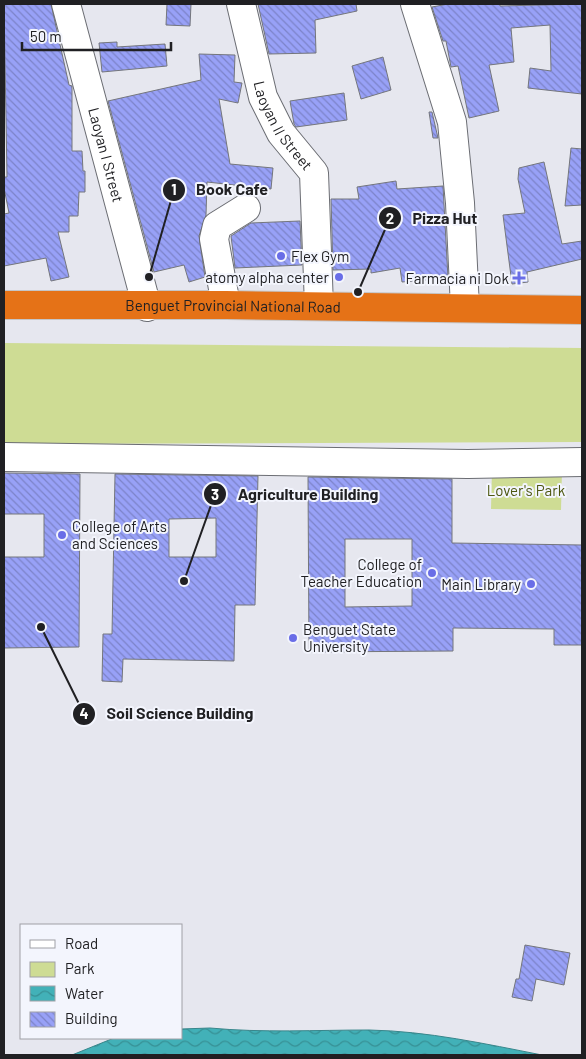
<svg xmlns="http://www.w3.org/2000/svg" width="586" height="1059" font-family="Barlow,sans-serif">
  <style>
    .green { fill: #cedc94 }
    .water { fill: url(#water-waves); stroke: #38868b }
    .building { fill: url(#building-back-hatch); stroke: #74767c; fill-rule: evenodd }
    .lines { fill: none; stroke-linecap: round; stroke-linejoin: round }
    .minor-casing { stroke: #6b6d73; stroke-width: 30 }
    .highway-casing { stroke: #c5c5c6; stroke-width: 30 }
    .minor { stroke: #fff; stroke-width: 28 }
    .highway { stroke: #e57217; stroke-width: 28 }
    .poi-dot { fill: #696de7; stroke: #f3f5fd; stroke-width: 2 }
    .labels { text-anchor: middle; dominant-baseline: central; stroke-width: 4; stroke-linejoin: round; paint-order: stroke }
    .street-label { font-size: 15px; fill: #202023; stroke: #f3f5fd }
    .poi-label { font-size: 15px; fill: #202023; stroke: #f3f5fd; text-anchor: end }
    .park-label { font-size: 15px; fill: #4e5811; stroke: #f3f5fd }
    .leader { fill: none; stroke: #202023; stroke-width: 2 }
    .callout-dot { fill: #202023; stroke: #f3f5fd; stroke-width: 2 }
    .mark-label { font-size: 15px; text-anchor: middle; font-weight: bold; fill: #fff }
    .callout-label { font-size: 16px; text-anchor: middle; font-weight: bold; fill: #202023; stroke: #f3f5fd; stroke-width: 4; stroke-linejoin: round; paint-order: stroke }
  </style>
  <defs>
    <pattern id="water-waves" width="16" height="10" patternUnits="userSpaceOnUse" patternTransform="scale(1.25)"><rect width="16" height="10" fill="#42b1b8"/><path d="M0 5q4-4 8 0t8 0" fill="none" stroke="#379095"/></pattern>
    <pattern id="building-back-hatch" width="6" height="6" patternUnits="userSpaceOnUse" patternTransform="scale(1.25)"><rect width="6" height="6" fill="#98a1f7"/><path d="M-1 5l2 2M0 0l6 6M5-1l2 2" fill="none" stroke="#7c83c8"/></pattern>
  </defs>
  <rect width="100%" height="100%" fill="#e6e7ef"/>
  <g class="green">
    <polygon points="4,343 582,348 582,442 4,444"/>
    <polygon points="492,470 562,471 561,510 491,509"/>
  </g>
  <path class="water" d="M210 1028C263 1033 316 1030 369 1030 427 1031 486 1044 542 1055H72L114 1038H181V1029Z"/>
  <g class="building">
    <polygon points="4,4 51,4 69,85 72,86 72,151 82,151 83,171 85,171 85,192 79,192 78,216 69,216 69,232 58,232 69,277 51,281 46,258 4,266 4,214 9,213 4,188 4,177 7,177"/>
    <polygon points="167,4 191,4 190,26 166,25"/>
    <polygon points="258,4 356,4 357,11 315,20 316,53 269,54"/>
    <polygon points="448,4 500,4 500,6 582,4 582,94 528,88 530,68 551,71 550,25 511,28 514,62 489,65 499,111 469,118 458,66 451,67 446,41 443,41 432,7"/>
    <polygon points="117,42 117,47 165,44 167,66 102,72 99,43"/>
    <polygon points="199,54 235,55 234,82 242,83 238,103 219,99 230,164 273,168 271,189 207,182 206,215 199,236 205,277 189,282 184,265 154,272 108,101 201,80"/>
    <polygon points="383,57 391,90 361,99 352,66"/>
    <polygon points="344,93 347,120 296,127 294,124 290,101"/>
    <polygon points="429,112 432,112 438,138 433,138"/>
    <polygon points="571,148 582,149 582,205 565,206"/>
    <polygon points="544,162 562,244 582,241 582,259 527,272 528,282 512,284 503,215 525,213 518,179 519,168"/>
    <polygon points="396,181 397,189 443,186 448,278 402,282 400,268 371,273 371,269 333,270 331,199 359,199 357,187"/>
    <polygon points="300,221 302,265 235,268 231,236 251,223"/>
    <polygon points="4,473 80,474 79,647 4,648 4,557 44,557 44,514 4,514"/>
    <path d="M115 474 258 476 255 605H235L234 661 123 659 122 682 102 681 103 634H112ZM216 518V557H169V519Z"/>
    <path d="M308 477 452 479V543L582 545V645H554V629L453 628V651L309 652ZM345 539H412V606L345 607Z"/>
    <polygon points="525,945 570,953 564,985 536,979 532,1001 512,997 516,979 519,979"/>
  </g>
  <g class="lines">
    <defs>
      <g id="minor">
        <path id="s1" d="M66 4 147 307"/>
        <path id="s2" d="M241 4 263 97 281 133 314 173 319 306"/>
        <polyline points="415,4 452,122 460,203 465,308"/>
        <polyline points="226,305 214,239 217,226 246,208"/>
        <polyline points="4,457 468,464 582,462"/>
      </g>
      <g id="highway">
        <path id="s3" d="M4 305H226L582 310"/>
      </g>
    </defs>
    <use href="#minor" class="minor-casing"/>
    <use href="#highway" class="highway-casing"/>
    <use href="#minor" class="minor"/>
    <use href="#highway" class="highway"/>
  </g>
  <g class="poi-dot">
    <circle cx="281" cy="256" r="5"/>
    <circle cx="339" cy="277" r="5"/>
    <path d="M516.5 270.5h5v5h5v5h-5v5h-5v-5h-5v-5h5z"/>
    <circle cx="62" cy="535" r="5"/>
    <circle cx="432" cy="573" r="5"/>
    <circle cx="531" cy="584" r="5"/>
    <circle cx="293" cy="638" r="5"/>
  </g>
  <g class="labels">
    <g class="street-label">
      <text stroke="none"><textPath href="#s2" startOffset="130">Laoyan II Street</textPath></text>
      <text stroke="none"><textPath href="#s1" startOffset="156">Laoyan I Street</textPath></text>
      <text stroke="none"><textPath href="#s3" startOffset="229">Benguet Provincial National Road</textPath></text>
    </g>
    <g class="poi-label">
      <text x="291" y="256" text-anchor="start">Flex Gym</text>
      <text x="329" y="277">atomy alpha center</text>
      <text x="509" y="278">Farmacia ni Dok</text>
      <text x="72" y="526" text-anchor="start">College of Arts<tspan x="72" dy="17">and Sciences</tspan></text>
      <text x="422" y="564">College of<tspan x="422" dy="17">Teacher Education</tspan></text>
      <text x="521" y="584">Main Library</text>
      <text x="303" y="629" text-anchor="start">Benguet State<tspan x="303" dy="17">University</tspan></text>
    </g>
    <g class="park-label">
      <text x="526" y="490">Lover's Park</text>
    </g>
  </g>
  <path class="leader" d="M149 277L174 190M358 292L390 218M184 581L215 494M41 627L84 714"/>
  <g class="callout-dot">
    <circle cx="149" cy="277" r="5"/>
    <circle cx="358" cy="292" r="5"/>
    <circle cx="184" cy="581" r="5"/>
    <circle cx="41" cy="627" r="5"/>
    <circle cx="174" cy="190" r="12"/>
    <circle cx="390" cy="218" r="12"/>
    <circle cx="215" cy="494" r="12"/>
    <circle cx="84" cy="714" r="12"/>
  </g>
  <g class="mark-label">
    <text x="174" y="195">1</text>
    <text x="390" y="224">2</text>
    <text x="215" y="500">3</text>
    <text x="84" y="719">4</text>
  </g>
  <g class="callout-label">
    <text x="232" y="195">Book Cafe</text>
    <text x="445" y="224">Pizza Hut</text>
    <text x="308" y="500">Agriculture Building</text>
    <text x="180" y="719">Soil Science Building</text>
  </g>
  <rect width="586" height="1059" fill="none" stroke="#202023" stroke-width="10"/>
  <rect x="20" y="924" width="162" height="115" fill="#f3f5fd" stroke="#9fa0a6"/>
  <rect x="30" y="940" width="25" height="8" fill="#ffffff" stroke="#9fa0a6"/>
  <text x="65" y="949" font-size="15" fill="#202023">Road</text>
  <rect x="30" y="962" width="25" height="15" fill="#cedc94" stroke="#9fa0a6"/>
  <text x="65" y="974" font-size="15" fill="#202023">Park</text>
  <rect x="30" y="986" width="25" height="15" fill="url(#water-waves)" stroke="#9fa0a6"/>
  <text x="65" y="999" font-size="15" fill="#202023">Water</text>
  <rect x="30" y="1012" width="25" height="15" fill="url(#building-back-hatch)" stroke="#9fa0a6"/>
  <text x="65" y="1024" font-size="15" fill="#202023">Building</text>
  <path d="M22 42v8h149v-8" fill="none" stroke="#202023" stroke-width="2.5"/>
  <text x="30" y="42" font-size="15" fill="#202023" stroke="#f3f5fd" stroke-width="4" paint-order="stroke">50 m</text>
</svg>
